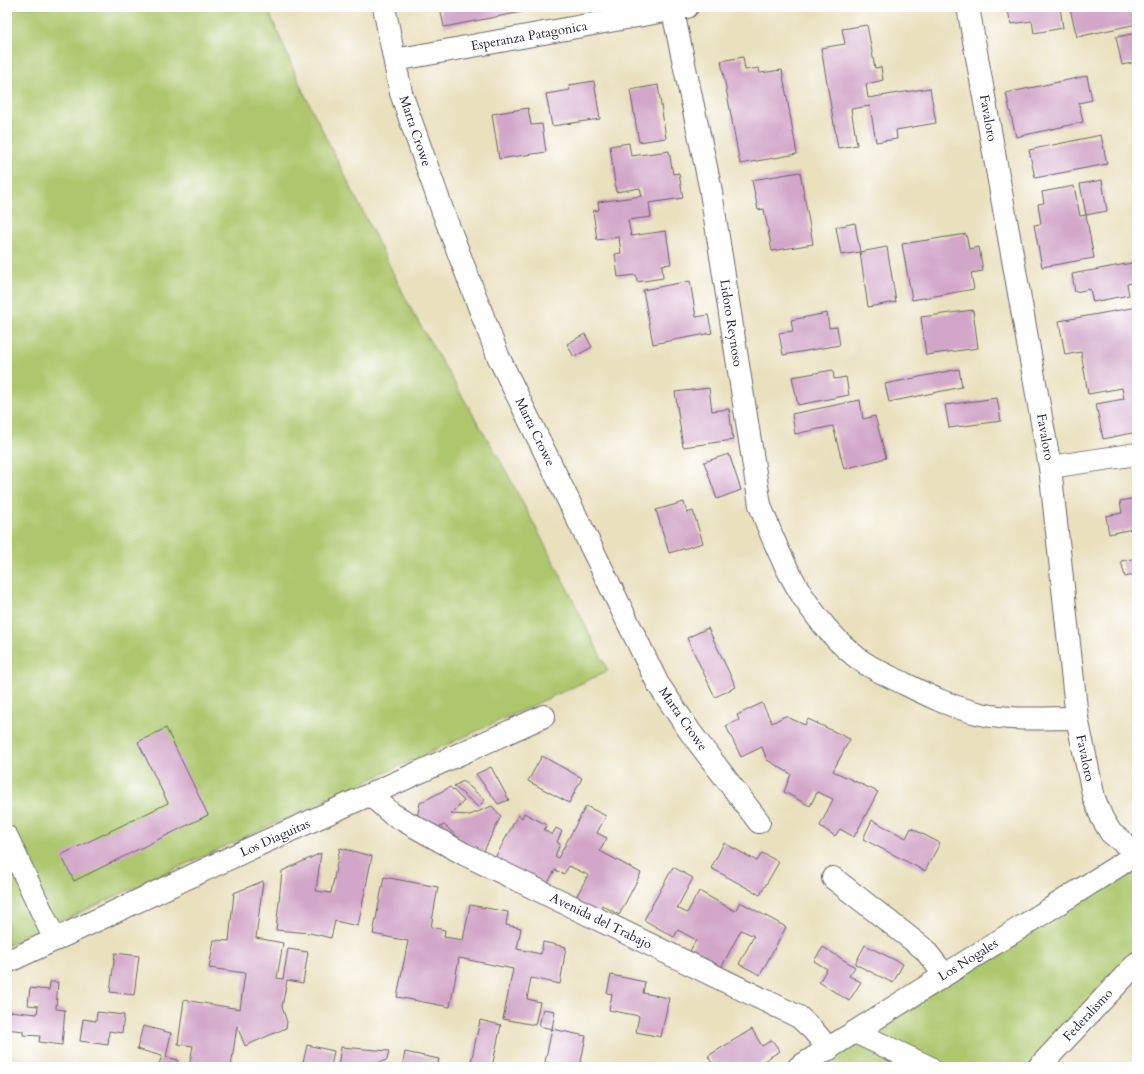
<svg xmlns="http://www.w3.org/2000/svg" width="1144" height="1074" font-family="Cardo,serif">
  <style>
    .green { fill: #adc76d; stroke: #687454 }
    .building { fill: #d1a6c8 }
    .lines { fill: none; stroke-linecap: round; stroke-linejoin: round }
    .minor-casing { stroke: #686468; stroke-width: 24 }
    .minor { stroke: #fff; stroke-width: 22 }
    .labels { text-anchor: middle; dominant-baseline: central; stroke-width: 3; stroke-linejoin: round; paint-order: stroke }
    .street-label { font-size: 13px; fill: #22223b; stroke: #fff }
  </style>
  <rect width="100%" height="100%" fill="#fff"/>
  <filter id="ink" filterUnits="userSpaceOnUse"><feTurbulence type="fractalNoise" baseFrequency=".025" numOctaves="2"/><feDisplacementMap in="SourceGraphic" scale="8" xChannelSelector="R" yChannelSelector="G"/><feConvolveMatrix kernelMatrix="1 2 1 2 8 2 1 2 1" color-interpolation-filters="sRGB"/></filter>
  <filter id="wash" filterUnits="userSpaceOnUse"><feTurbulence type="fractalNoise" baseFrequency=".012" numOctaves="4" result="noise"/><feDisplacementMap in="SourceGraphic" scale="16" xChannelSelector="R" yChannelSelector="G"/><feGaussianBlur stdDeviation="0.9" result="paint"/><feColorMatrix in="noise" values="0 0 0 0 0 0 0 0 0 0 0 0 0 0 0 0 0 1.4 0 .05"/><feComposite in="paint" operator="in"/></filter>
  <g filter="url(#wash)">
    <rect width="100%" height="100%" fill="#e9e0bd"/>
    <g class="green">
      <polygon points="7,7 267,7 302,89 412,311 501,462 556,566 608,671 7,946"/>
      <polygon points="1137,854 1137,963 1039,1067 799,1067"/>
    </g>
    <g id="blocks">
      <g class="building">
        <polygon points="440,7 536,7 537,9 444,27"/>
        <polygon points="1007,7 1060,7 1063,28 1034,33 1032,21 1011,24"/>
        <polygon points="1079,7 1135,7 1137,24 1077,37 1070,9"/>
        <polygon points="867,25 875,68 881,67 883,80 866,84 868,98 930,88 936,123 896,130 897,139 876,142 870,106 851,109 857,145 838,148 821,48 845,44 842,29"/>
        <polygon points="1137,33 1137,62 1122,65 1116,37"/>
        <polygon points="743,57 745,70 759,68 760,73 782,70 797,154 740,164 721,61"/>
        <polygon points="1087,76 1092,100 1079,103 1083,122 1016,137 1006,93"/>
        <polygon points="594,81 600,119 552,126 546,94 570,90 569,85"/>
        <polygon points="658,85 666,138 639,142 630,90"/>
        <polygon points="528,108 531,125 542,124 546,152 499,159 492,114"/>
        <polygon points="1101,135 1107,164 1035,178 1029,150"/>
        <polygon points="629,143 631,156 669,151 673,174 679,173 683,198 649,203 651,217 628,220 631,236 666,231 671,264 662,265 663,278 637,282 636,275 618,277 615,254 621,253 619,237 597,240 593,211 599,210 598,202 642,196 640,188 616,192 610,146"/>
        <polygon points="800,172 813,244 772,251 764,209 758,210 752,180"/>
        <polygon points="1102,180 1107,211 1086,215 1080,184"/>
        <polygon points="1074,186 1080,216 1086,215 1094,258 1042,267 1034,225 1041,224 1038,204 1044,203 1042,192"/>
        <polygon points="855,223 860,252 841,255 836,227"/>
        <polygon points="966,234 969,249 979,247 983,271 971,273 974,289 912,300 902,244"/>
        <polygon points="887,247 896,302 868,307 860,252"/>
        <polygon points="1137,262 1137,282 1127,284 1129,295 1093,302 1090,289 1075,292 1072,274"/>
        <polygon points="690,281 696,317 708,315 712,333 653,344 643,290"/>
        <polygon points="1137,307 1137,432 1103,439 1096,404 1124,399 1122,388 1088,394 1081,352 1065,355 1059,321"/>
        <polygon points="973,310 978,348 926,355 921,317"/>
        <polygon points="827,313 829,328 837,327 840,345 783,355 779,333 793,331 791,320"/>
        <polygon points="585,334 592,347 574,357 567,344"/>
        <polygon points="959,369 962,387 889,402 885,384"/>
        <polygon points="833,370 834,379 846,377 849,395 798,405 792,377"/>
        <polygon points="709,388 712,411 729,409 733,440 683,447 675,392"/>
        <polygon points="997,398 1001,421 949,428 945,405"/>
        <polygon points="860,400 863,419 875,416 886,458 844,469 833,426 795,434 792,414"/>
        <polygon points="729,454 741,490 717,499 704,462"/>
        <polygon points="1137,498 1137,528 1109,534 1106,516 1122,513 1120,501"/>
        <polygon points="684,502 687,513 693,511 703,543 669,553 656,510"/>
        <polygon points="1137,558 1137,574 1125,577 1121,561"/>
        <polygon points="708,628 736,687 715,697 687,638"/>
        <polygon points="762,703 772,723 785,716 805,725 808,719 850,739 833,771 878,792 854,837 840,829 835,836 820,826 833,799 817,792 810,806 784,792 791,774 767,760 762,747 741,757 726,726 739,720 737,715"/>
        <polygon points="166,728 208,815 74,881 61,855 168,803 138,742"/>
        <polygon points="542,756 582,778 569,803 528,781"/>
        <polygon points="491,767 509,800 498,804 476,774"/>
        <polygon points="463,781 485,800 478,807 454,786"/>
        <polygon points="450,787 464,801 451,814 470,815 492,806 501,816 481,857 444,825 436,829 417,818 420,803"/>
        <polygon points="586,806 606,816 597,833 607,838 600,851 641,873 619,915 602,905 597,914 574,901 588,875 569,866 564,874 555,870 545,888 494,860 518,815 522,818 524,813 547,825 544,830 552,835 556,828 562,831 557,842 560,844 555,856 558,858"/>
        <polygon points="872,820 906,838 911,828 940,843 925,871 863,839"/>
        <polygon points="724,843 757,861 762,853 779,862 760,895 711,868"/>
        <polygon points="340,848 372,856 358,926 335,921 331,938 310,933 276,930 282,871 321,853 316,891 331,893"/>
        <polygon points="673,867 693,878 677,908 687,913 699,891 735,911 740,902 786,927 760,975 739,964 754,936 741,930 721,968 690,951 696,940 678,930 674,937 644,920"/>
        <polygon points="384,877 438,887 431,927 445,930 444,937 463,940 470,905 508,912 506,925 521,928 517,949 541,954 543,942 566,947 560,984 531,978 527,999 540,1002 535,1025 503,1019 513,969 459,958 450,1007 397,997 408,941 373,934"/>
        <polygon points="263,881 256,938 283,943 277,978 283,979 288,949 308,952 303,983 287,980 282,1007 287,1022 286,1028 245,1046 237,1026 231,1067 189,1067 193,1046 178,1044 184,1000 240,1009 245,973 209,968 214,940 229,941 234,893"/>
        <polygon points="865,945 903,964 893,983 855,964"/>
        <polygon points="823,947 855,967 849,976 861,982 849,1001 819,982 827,969 814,961"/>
        <polygon points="115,953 139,956 134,995 110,992"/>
        <polygon points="611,975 645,982 643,993 669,998 661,1037 636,1032 639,1016 609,1010 612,994 607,993"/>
        <polygon points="50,982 58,982 56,1009 65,1010 62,1045 39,1042 40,1036 23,1035 23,1031 7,1029 9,1011 37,1014 38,1006 28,1005 30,988 49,990"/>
        <polygon points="543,1009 555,1011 552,1029 539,1026"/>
        <polygon points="97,1012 124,1015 122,1033 109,1031 108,1045 80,1041 83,1019 96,1021"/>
        <polygon points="480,1020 501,1025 492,1067 470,1067"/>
        <polygon points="143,1026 171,1033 166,1057 178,1060 176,1067 158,1067 162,1056 137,1049"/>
        <polygon points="552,1029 586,1036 580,1067 570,1067 545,1062"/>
        <polygon points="752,1029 762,1046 772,1040 780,1051 754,1067 714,1067 708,1056"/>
        <polygon points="307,1045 334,1051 331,1067 302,1067"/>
        <polygon points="341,1047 389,1051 387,1060 364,1067 338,1067"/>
        <polygon points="405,1052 439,1059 437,1067 402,1067"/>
      </g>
    </g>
  </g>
  <g filter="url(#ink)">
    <use href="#blocks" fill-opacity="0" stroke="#686468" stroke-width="1"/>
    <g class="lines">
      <defs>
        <g id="minor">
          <polyline points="384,7 401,93 443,212 498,356 658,684 691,733 759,822"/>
          <path d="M672 7 710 186 760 505C780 561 807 617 855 656 869 668 889 676 905 684 929 696 954 708 981 714 1012 721 1045 718 1077 718"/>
          <polyline points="968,7 1050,467 1077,718 1094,798 1102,818 1111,833 1137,853"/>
          <polyline points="395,60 687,7"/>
          <polyline points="1050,467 1137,454"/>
          <polyline points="371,795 392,814 464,854 799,1017 812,1029 829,1049"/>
          <polyline points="7,837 55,940"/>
          <polyline points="833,878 924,949 944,974"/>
          <polyline points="7,962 260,844 544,716"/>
          <polyline points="855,1032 929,1067"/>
          <polyline points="799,1067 1137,854"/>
          <polyline points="1039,1067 1137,963"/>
        </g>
      </defs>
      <use href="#minor" class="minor-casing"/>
      <use href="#minor" class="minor"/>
    </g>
  </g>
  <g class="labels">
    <g class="street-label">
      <text transform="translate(529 36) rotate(-10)">Esperanza Patagonica</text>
      <text transform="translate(988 118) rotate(80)">Favaloro</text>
      <text transform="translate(415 131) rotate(71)">Marta Crowe</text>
      <text transform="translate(731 323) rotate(81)">Lidoro Reynoso</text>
      <text transform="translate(535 432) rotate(64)">Marta Crowe</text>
      <text transform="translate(1045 437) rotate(80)">Favaloro</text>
      <text transform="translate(683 719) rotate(55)">Marta Crowe</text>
      <text transform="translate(1085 758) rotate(78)">Favaloro</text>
      <text transform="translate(275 838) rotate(-24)">Los Diaguitas</text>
      <text transform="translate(601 921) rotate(26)">Avenida del Trabajo</text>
      <text transform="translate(968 960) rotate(-32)">Los Nogales</text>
      <text transform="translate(1088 1015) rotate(-47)">Federalismo</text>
    </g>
  </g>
  <rect width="1144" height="1074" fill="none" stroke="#fff" stroke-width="24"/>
</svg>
